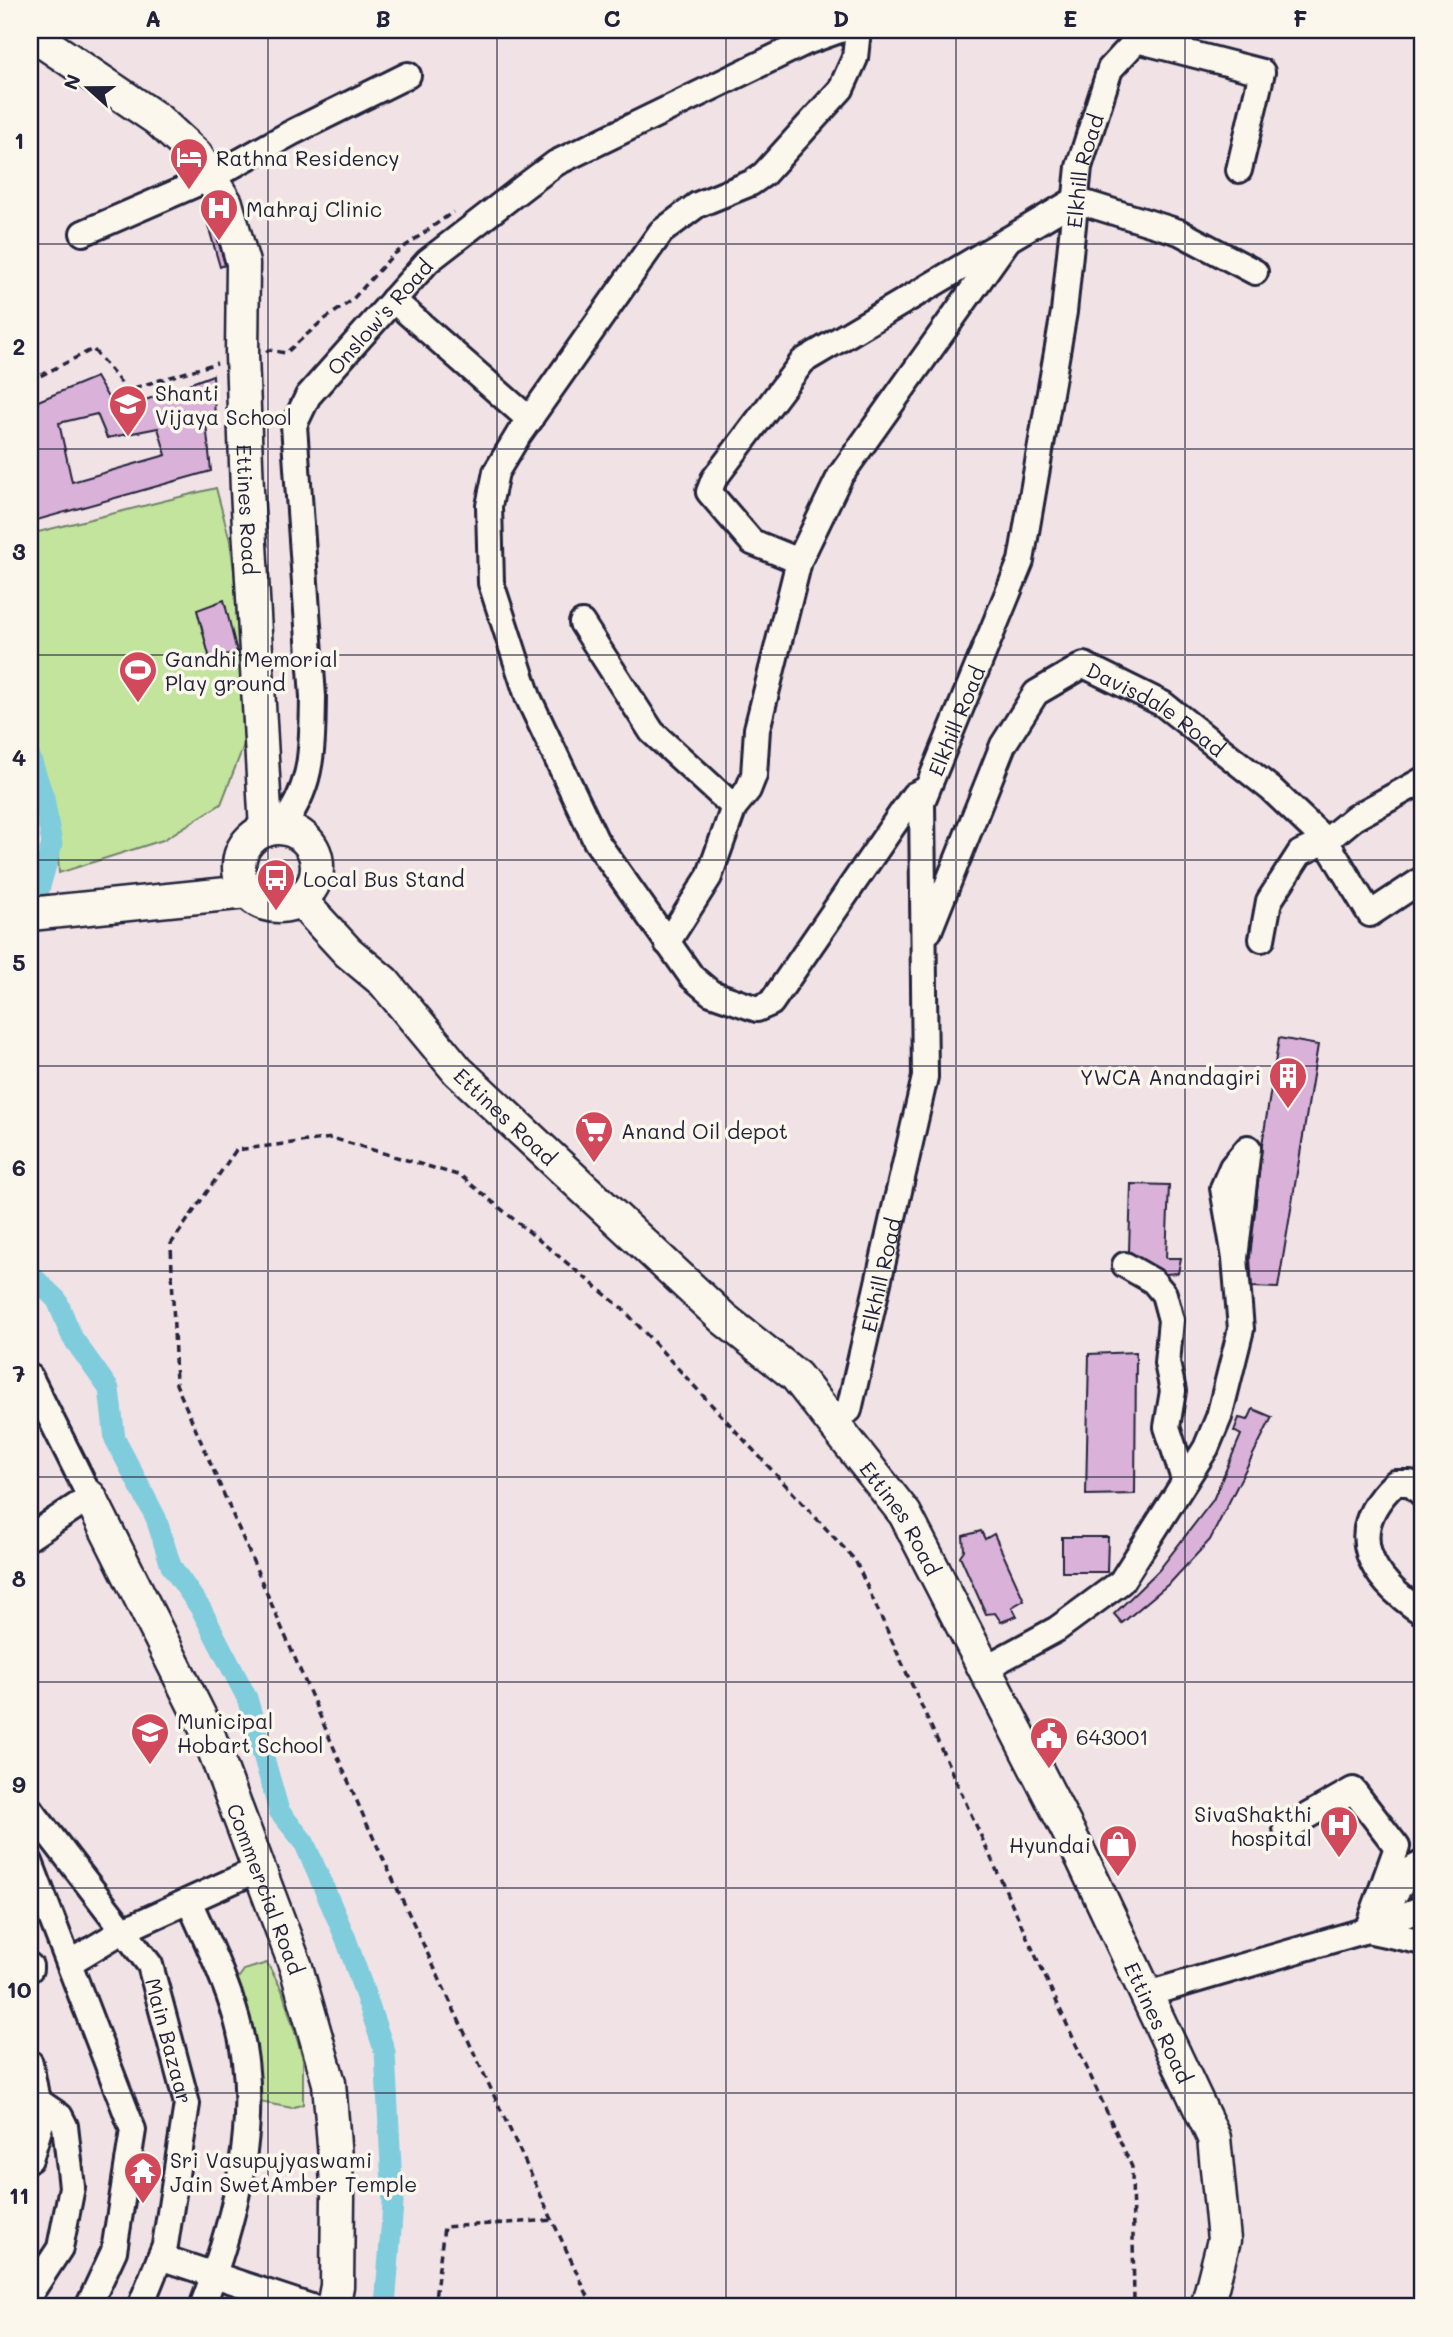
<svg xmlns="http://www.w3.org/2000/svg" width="1453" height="2337" font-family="Mali,sans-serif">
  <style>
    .green { fill: #c3e49c; stroke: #72836c; stroke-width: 2 }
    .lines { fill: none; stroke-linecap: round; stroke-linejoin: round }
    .canal { stroke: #7fccdd; stroke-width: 21 }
    .building { fill: #d9b1d9; stroke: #22223b; stroke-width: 2; fill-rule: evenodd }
    .minor-casing { stroke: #22223b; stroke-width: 30 }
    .major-casing { stroke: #22223b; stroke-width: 37 }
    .path { stroke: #22223b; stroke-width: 3.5; stroke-dasharray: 7 5; stroke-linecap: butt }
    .minor { stroke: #fbf7ec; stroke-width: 24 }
    .major { stroke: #fbf7ec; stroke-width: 32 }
    .grid { fill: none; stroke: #22223b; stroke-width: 2; stroke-opacity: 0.55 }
    .labels { text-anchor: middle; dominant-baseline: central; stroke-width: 7; stroke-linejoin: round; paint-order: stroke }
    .poi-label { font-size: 21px; fill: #22223b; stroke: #fbf7ec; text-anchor: start }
    .street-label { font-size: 21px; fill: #22223b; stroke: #fbf7ec }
    .neatline { fill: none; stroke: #22223b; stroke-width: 2.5 }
    .grid-label { font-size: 23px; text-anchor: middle; font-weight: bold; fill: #22223b }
  </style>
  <rect width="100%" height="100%" fill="#f1e2e6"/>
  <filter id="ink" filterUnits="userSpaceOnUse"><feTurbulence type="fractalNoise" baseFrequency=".0143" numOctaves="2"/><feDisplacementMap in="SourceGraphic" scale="14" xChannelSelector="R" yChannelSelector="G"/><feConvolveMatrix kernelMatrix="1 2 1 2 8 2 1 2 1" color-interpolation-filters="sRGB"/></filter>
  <g filter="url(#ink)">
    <g class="green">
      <path d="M216 488 230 541 247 666 245 742 221 804 163 840 59 873C57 828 51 786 30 745V534Z"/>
      <polygon points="267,1963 282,1990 303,2059 303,2104 292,2108 254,2101 234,1984 244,1970"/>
    </g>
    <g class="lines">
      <g class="canal">
        <polyline points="30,757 44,798 52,844 30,921"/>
        <polyline points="30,1274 57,1300 72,1337 109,1389 115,1439 156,1518 171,1566 201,1609 247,1698 279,1811 304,1842 346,1939 385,2052 393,2204 385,2307"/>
      </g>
    </g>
    <g class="building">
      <polygon points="213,223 225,265 220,267 208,225"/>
      <path d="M213 375 215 419 206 423 211 471 30 522V408L37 406 38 401 96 377 116 411ZM97 414 107 438 158 428 166 455 72 482 59 423Z"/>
      <polygon points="224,600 237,652 210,659 197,610"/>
      <polygon points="1279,1038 1318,1045 1278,1288 1252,1287 1250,1258 1262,1145"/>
      <polygon points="1131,1184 1169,1185 1166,1258 1181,1258 1178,1273 1166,1274 1129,1251"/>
      <polygon points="1136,1352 1135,1494 1086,1495 1089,1354"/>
      <polygon points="1253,1409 1272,1417 1210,1540 1171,1582 1122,1623 1114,1614 1159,1570 1213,1500 1241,1435 1234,1431 1239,1418 1248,1420"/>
      <polygon points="981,1531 985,1539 994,1534 1024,1600 1012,1607 1017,1616 1001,1622 995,1613 986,1614 960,1556 964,1550 963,1536"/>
      <polygon points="1062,1537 1108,1537 1107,1572 1062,1572"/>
    </g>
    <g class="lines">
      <defs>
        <g id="minor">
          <polyline points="858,30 855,58 841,89 764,174 751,183 697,205 661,232 519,434 496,472 489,506 491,583 528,697 596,841 692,977 711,993 757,1009 771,1003 914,795 927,789"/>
          <polyline points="1137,40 1262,72 1239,170"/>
          <polyline points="83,233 212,177 293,132 408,75"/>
          <polyline points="393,300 530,420"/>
          <polyline points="799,561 752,542 709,492 714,479 803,361 1075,200 1179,232 1255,272"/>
          <polyline points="582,623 652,732 734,807"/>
          <path id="s1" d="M280 828C314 787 312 748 313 697L294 425 308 396 428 261 525 186 556 163 806 42 840 30"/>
          <path id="s2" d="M929 931 1003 745 1036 693 1084 665 1163 704 1271 789 1326 841 1354 818 1423 780"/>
          <polyline points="1262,939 1269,901 1300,853 1326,841 1370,914 1423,879"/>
          <polyline points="667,943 709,877 734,807 748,790 754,775 757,729 799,561 840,476 1008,240"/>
          <polyline points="1125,1265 1153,1281 1164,1294 1171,1320 1167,1363 1173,1391 1167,1427 1184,1479"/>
          <polyline points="30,1377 90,1497 30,1537"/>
          <path id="s3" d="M831 1417 849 1410 925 1077 922 802 1021 561 1064 312 1079 167 1110 69 1146 30"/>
          <path d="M1423 1495 1410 1483H1395C1341 1533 1371 1579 1423 1613"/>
          <polyline points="985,1668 1057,1629 1121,1582 1206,1448 1219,1417 1241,1329 1235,1258 1223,1188 1232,1167 1248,1148 1235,1258"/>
          <path id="s4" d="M30 1809 150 1965 187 2104 165 2245 140 2307"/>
          <polyline points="1286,1828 1353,1790 1397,1847 1367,1930 1423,1908"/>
          <polyline points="30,1862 133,2130 114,2251 88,2307"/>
          <path d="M189 1901C206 1940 225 1978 237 2020 263 2114 236 2218 202 2307"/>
          <polyline points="1386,1909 1410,1870 1423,1863"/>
          <polyline points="69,1963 124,1930 259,1869"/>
          <polyline points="30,1966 30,1969"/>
          <polyline points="1144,1995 1367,1930 1423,1942"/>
          <polyline points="30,2063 41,2123 30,2159"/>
          <polyline points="160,2257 311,2307"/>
          <polyline points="30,2294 60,2248 72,2187 65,2126 60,2116 38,2101"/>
        </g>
        <g id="major">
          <path id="s5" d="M30 33 157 119 196 155 226 203 243 263 242 355 247 490 266 830"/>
          <circle cx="278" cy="867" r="39"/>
          <path id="s6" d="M300 900 348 952 384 982 458 1071 724 1319 796 1376 905 1514 1083 1860 1214 2138 1224 2240 1207 2307"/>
          <polyline points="30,914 247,892"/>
          <path id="s7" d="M90 1497 207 1731 296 1967 329 2083 338 2195 337 2286 333 2307"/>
        </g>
      </defs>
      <use href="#minor" class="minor-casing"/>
      <use href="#major" class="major-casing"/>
      <g class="path">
        <polyline points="266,352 269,350 286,353 322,321 351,301 393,255 453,212"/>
        <polyline points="30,381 93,349 127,390 217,363"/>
        <polyline points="434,2307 444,2227 554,2220"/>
        <polyline points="593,2307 366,1822 176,1384 171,1244 236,1150 332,1138 461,1176 623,1309 855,1560 1132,2167 1134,2303 1131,2307"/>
      </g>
      <use href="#minor" class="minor"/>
      <use href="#major" class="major"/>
    </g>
  </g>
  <path class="grid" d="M268 30V2307M497 30V2307M726 30V2307M956 30V2307M1185 30V2307M30 244H1423M30 449H1423M30 655H1423M30 860H1423M30 1066H1423M30 1271H1423M30 1477H1423M30 1682H1423M30 1888H1423M30 2093H1423"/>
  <defs>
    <symbol id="hotel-pin" viewBox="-11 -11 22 30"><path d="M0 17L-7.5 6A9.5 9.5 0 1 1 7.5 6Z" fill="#d1495b" stroke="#fbf7ec"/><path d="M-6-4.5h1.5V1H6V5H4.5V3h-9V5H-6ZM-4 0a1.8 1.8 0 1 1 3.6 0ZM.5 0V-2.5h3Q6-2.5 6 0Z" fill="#fff"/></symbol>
    <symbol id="hospital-pin" viewBox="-11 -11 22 30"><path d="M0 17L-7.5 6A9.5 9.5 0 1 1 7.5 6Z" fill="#d1495b" stroke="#fbf7ec"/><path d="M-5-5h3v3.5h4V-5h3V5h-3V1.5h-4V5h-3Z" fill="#fff"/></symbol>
    <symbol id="school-pin" viewBox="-11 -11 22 30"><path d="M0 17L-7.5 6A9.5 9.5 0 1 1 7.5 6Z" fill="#d1495b" stroke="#fbf7ec"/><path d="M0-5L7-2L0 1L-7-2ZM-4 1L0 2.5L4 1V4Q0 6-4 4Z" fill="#fff"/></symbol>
    <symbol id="stadium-pin" viewBox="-11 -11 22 30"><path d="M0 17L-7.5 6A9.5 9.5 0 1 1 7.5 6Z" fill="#d1495b" stroke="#fbf7ec"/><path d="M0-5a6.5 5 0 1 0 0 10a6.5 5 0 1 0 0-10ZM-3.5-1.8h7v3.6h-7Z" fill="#fff"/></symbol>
    <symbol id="bus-pin" viewBox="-11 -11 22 30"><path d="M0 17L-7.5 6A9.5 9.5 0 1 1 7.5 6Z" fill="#d1495b" stroke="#fbf7ec"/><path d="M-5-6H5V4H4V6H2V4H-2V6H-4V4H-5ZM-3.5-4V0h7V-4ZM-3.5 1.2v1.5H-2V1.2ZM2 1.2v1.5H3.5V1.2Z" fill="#fff"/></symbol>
    <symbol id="building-pin" viewBox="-11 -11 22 30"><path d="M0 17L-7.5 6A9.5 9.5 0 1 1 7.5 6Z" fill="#d1495b" stroke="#fbf7ec"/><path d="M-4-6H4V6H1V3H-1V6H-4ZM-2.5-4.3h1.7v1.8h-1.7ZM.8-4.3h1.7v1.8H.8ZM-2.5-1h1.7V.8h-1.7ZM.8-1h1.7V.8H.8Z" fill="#fff"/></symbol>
    <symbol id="supermarket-pin" viewBox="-11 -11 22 30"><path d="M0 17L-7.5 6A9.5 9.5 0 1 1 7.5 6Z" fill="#d1495b" stroke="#fbf7ec"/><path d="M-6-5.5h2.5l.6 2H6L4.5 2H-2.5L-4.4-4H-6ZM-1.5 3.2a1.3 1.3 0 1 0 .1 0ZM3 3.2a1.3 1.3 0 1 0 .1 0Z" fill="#fff"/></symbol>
    <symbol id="civic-pin" viewBox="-11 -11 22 30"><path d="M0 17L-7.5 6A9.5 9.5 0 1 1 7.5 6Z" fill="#d1495b" stroke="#fbf7ec"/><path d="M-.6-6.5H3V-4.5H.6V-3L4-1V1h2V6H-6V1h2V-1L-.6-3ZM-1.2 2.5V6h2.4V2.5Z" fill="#fff"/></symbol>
    <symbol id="shop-pin" viewBox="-11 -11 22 30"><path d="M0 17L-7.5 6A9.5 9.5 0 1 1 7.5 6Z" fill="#d1495b" stroke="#fbf7ec"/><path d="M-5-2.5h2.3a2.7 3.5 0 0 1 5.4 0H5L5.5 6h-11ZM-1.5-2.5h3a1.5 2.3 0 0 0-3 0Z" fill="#fff"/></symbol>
    <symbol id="temple-pin" viewBox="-11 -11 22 30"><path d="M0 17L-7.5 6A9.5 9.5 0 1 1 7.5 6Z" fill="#d1495b" stroke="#fbf7ec"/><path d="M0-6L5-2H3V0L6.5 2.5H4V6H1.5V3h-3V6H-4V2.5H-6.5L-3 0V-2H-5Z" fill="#fff"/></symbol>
  </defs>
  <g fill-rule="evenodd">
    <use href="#hotel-pin" x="167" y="135" width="44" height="60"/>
    <use href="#hospital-pin" x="197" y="186" width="44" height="60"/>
    <use href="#school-pin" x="106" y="382" width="44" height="60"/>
    <use href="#stadium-pin" x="116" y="648" width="44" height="60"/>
    <use href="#bus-pin" x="254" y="856" width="44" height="60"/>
    <use href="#building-pin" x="1266" y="1054" width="44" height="60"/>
    <use href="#supermarket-pin" x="572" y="1108" width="44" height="60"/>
    <use href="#school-pin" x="128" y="1710" width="44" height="60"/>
    <use href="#civic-pin" x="1027" y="1714" width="44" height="60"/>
    <use href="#hospital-pin" x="1317" y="1803" width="44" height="60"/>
    <use href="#shop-pin" x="1096" y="1822" width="44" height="60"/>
    <use href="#temple-pin" x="121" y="2149" width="44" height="60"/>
  </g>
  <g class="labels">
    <g class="poi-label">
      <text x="216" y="157">Rathna Residency</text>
      <text x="246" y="208">Mahraj Clinic</text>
      <text x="155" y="392">Shanti<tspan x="155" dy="24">Vijaya School</tspan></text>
      <text x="165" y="658">Gandhi Memorial<tspan x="165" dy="24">Play ground</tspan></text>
      <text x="303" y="878">Local Bus Stand</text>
      <text x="1261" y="1076" text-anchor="end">YWCA Anandagiri</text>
      <text x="621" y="1130">Anand Oil depot</text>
      <text x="177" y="1720">Municipal<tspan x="177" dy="24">Hobart School</tspan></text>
      <text x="1076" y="1736">643001</text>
      <text x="1312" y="1813" text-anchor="end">SivaShakthi<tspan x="1312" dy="24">hospital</tspan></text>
      <text x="1091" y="1844" text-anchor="end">Hyundai</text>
      <text x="170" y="2159">Sri Vasupujyaswami<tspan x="170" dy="24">Jain SwetAmber Temple</tspan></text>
    </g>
    <g class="street-label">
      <text stroke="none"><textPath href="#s3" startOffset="1292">Elkhill Road</textPath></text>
      <text stroke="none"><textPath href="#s1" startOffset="550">Onslow's Road</textPath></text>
      <text stroke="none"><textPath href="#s5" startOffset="572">Ettines Road</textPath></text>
      <text stroke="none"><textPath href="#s2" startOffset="402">Davisdale Road</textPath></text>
      <text stroke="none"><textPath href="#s3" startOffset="724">Elkhill Road</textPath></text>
      <text stroke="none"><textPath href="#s6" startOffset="299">Ettines Road</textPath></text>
      <text stroke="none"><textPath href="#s3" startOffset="158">Elkhill Road</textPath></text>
      <text stroke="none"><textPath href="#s6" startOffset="866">Ettines Road</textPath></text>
      <text stroke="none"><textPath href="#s7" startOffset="430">Commercial Road</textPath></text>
      <text stroke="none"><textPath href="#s6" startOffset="1433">Ettines Road</textPath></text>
      <text stroke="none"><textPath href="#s4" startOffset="275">Main Bazaar</textPath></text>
    </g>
  </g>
  <rect width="1453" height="2337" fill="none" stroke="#fbf7ec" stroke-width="77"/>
  <g transform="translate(88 88) rotate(291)" stroke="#fbf7ec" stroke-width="5" paint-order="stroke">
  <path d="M0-5L12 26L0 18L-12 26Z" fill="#22223b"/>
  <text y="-10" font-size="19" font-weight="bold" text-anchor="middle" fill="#22223b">N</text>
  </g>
  <rect x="38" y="38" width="1376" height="2260" class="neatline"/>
  <g class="grid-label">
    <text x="153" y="27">A</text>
    <text x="383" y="27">B</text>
    <text x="612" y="27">C</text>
    <text x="841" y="27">D</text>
    <text x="1070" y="27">E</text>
    <text x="1300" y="27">F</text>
    <text x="19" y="149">1</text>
    <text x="19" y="355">2</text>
    <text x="19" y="560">3</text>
    <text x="19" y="766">4</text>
    <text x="19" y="971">5</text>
    <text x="19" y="1176">6</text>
    <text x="19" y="1382">7</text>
    <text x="19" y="1587">8</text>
    <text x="19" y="1793">9</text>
    <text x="19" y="1998">10</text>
    <text x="19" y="2204">11</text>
  </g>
</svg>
